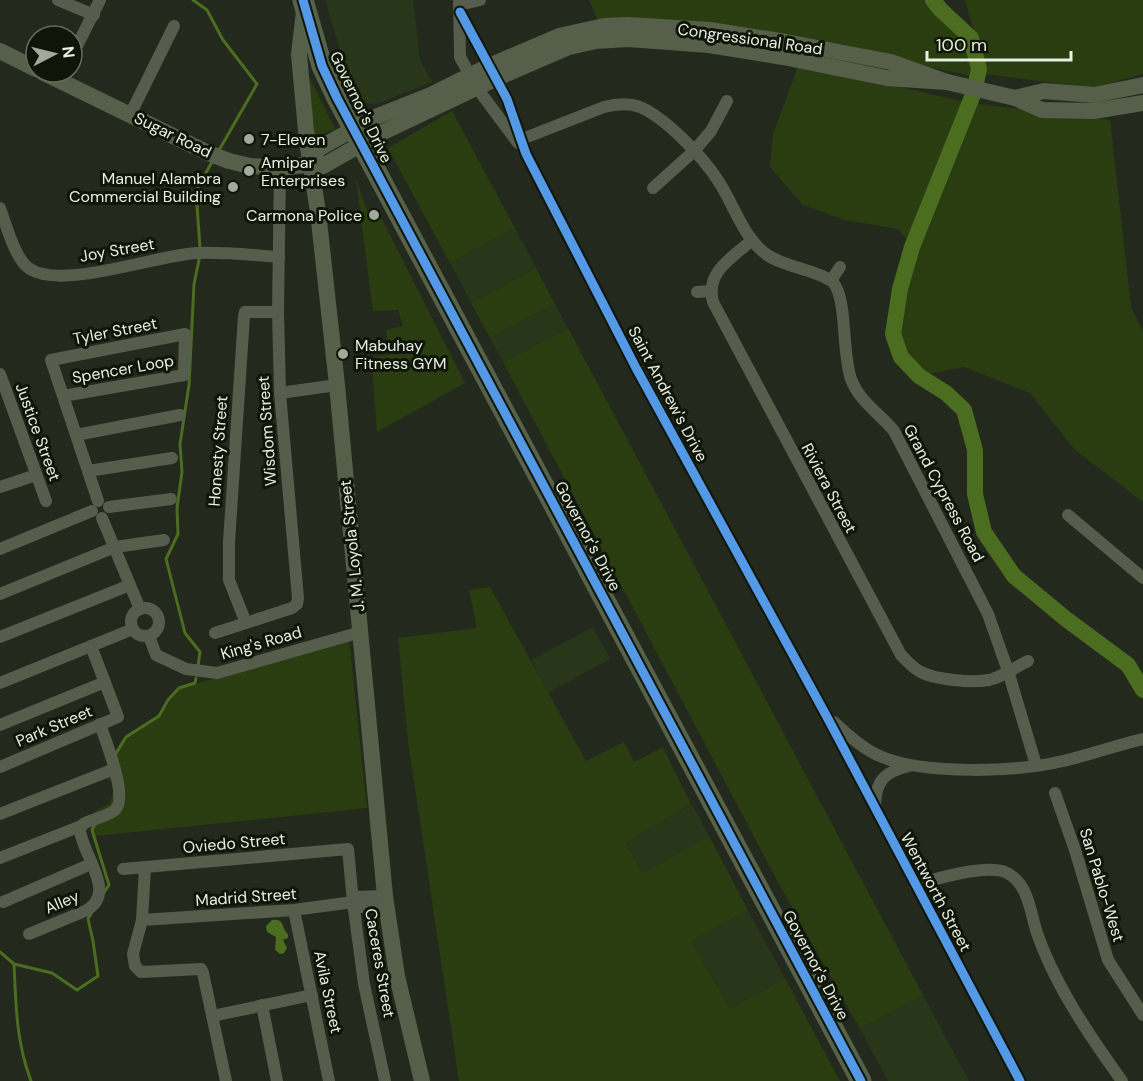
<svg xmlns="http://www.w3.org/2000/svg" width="1143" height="1081" font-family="'DM Sans',sans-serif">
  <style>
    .built { fill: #28361a }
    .green { fill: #293d11 }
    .water { fill: #4b6d1f }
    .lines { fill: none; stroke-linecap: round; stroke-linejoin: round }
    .stream { stroke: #4b6d1f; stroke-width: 3 }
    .river { stroke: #4b6d1f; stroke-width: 16 }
    .street { stroke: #565d4d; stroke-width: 12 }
    .secondary { stroke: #555f4a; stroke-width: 16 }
    .highway { stroke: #556148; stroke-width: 21 }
    .cycleway-casing { stroke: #10150a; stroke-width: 13 }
    .cycleway { stroke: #5399e6; stroke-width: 9 }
    .poi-dot { fill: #a2aa9c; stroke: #10150a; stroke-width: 2 }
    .labels { text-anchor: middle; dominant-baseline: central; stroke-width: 6; stroke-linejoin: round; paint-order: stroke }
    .street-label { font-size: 16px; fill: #e7efe0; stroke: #10150a }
    .poi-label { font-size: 16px; fill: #e7efe0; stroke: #10150a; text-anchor: start }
  </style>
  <rect width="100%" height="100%" fill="#23291d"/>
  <g class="built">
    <polygon points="325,0 413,0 420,60 432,82 380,103 372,104 357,101 353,93"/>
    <polygon points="515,228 536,268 471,303 450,263"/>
    <polygon points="555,304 568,328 503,362 490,338"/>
    <polygon points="593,627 610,659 548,693 531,660"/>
    <polygon points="692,804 709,836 642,873 626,841"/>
    <polygon points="748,910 785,978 730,1009 692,941"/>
    <polygon points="923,995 969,1081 888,1081 860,1029"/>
  </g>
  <g class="green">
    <polygon points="589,0 933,0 940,9 971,38 982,67 976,77 792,37 598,21"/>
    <polygon points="965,0 1143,0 1143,74 1093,88 986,74"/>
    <path d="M799 64 970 103 1110 120 1131 307 1143 331V502L1074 449 1030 393 964 367 919 376C913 370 904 363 901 355 885 322 902 280 912 247L898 229 845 220 803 205 770 167 773 134Z"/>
    <polygon points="306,71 335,129 313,138"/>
    <polygon points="452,111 515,228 450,263 388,148"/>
    <polygon points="356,179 371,222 381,217 465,383 377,432 371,357 390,355 386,330 403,326 398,310 373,311"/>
    <polygon points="536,268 555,304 490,338 471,303"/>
    <polygon points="568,328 923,995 860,1029 779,884 503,362"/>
    <polygon points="490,587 586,761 624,742 634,762 663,747 691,804 626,842 642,873 709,836 748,910 692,941 730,1009 785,978 840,1081 459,1081 408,741 398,638 477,628 469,590"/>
    <polygon points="349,638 367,808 95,836 93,831 99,820 92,813 110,803 115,784 98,773 114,758 127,738 159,717 179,689"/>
  </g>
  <path class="water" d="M272 920C285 918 281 928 288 934V938L283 940 287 948 284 953 280 954 275 950 276 937 267 932 266 926Z"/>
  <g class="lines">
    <g class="stream">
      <polyline points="193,0 207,10 223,40 257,84 218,152"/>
      <polyline points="200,248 196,191 213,160"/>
      <polyline points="198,666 200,652 185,633 166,559 178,534 177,508 182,472 180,444 189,385 194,284 200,255"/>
      <polyline points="115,755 126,737 159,716 168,700 179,688 195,683 196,678"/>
      <polyline points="95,824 92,830 109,885 103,894"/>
      <polyline points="0,952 14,964 52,973 77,990 98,976 93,941 88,919 92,912"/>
      <path d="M14 964C16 1006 16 1041 31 1081"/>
    </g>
    <polyline class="river" points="933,0 940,9 971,38 979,69 974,92 912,247 900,289 893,334 901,357 919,376 946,393 964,410 975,450 975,494 984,532 1014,576 1066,619 1128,665 1143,690"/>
    <g class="street">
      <polyline points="58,0 94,15"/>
      <polyline points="459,0 460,57 477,88 518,143"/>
      <polyline points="459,5 480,0"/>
      <polyline points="460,12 507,99 526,154 636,368 827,717 1020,1081"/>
      <polyline points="72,56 100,0"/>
      <polyline points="130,115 174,26"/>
      <path d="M517 141 604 107C615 104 629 103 640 107 666 118 704 158 719 182 734 205 743 237 766 254 782 267 828 272 835 285 847 305 842 353 851 379 859 401 880 414 894 431L988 614 1008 671 1036 765"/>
      <polyline points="653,188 694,151 711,131 727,101"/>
      <path d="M0 208C6 224 15 260 30 269 63 290 156 255 197 253 224 252 251 255 279 257"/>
      <path d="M752 240C732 258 705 272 713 302L901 655C907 661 912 667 919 671 934 680 973 683 989 680 1003 677 1015 667 1028 661"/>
      <polyline points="832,279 840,267"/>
      <polyline points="697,292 710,291"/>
      <polyline points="0,374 46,501"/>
      <polyline points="280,393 337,385"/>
      <polyline points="63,396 184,375 185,334 51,360 98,501"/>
      <polyline points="76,435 180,415"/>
      <polyline points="88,471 172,458"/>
      <polyline points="0,487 36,475"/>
      <polyline points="109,507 171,499"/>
      <polyline points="1068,515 1143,578"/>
      <polyline points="102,518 140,609"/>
      <polyline points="0,549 92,511"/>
      <polyline points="0,594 115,547 164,540"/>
      <circle cx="145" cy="622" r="14"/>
      <polyline points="246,623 229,580 229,542 244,316 245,312 278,312"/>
      <polyline points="215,633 292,608 297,604 298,598 280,393 278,312 280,168"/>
      <polyline points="149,636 156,655 186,669 217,673 361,632"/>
      <polyline points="0,637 130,585"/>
      <polyline points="0,683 133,629"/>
      <path d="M834 722C848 735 864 750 882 757 926 775 1017 772 1063 761 1090 755 1116 745 1143 739"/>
      <polyline points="0,725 105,682"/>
      <polyline points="0,767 118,717 91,646"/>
      <polyline points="1055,793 1075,850 1108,960 1143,1015"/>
      <path d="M875 808C875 781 884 772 909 766"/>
      <polyline points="0,814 114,769"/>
      <polyline points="0,858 81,826"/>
      <polyline points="145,868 142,920 133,954 135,966 141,972 201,969 203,973 226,1081"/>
      <polyline points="123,869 348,849 353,902 364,984 385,1081"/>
      <path d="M915 885C935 879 985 864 1005 872 1027 881 1030 909 1036 930 1054 984 1089 1035 1122 1081"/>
      <polyline points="353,897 385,896"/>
      <polyline points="3,902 91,864"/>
      <polyline points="353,907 386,907"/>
      <polyline points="294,910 329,1081"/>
      <polyline points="142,920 294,910 353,902"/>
      <path d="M29 934 85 911C118 894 84 858 80 831L81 826 85 823C94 819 108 816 115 810 129 797 105 740 100 724"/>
      <polyline points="262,1005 277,1081"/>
      <polyline points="212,1016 312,995"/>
    </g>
    <g class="secondary">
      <polyline points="304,11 299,55 307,141 318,212 337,385 385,896 397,976 422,1081"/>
      <polyline points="0,51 36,69"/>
      <polyline points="42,72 208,153 229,161 250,166 280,168 311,164 323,166 381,133 495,79 569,47 596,41 628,39 709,45 783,57 887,78 947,82"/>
      <polyline points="1015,98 1044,91 1094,95 1143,85"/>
      <polyline points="311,164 318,149 373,118 431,95 489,66 559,36 604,26 628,25 710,30 786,42 891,62 947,82 1015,98 1042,110 1094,111 1143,103"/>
    </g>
    <polyline class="highway" points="303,0 322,66 337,98 861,1081"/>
    <defs>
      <g id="cycleway">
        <polyline points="303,0 322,66 337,98 861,1081"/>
        <polyline points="460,12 507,99 526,154 636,368 827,717 1020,1081"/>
      </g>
    </defs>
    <use href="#cycleway" class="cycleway-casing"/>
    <use href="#cycleway" class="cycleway"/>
  </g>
  <g class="poi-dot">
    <circle cx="249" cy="139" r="6"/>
    <circle cx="249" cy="171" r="6"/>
    <circle cx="233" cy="187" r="6"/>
    <circle cx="374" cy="215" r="6"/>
    <circle cx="343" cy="354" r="6"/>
  </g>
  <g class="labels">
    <g class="street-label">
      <text transform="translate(750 39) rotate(8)">Congressional Road</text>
      <text transform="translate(361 107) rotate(64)">Governor's Drive</text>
      <text transform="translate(173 135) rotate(26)">Sugar Road</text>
      <text transform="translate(117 250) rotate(-10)">Joy Street</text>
      <text transform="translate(115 331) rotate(-11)">Tyler Street</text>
      <text transform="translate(123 369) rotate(-10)">Spencer Loop</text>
      <text transform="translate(668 394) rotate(62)">Saint Andrew's Drive</text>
      <text transform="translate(267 431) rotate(-94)">Wisdom Street</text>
      <text transform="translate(38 432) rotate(70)">Justice Street</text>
      <text transform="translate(218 451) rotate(-86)">Honesty Street</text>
      <text transform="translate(829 488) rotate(62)">Riviera Street</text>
      <text transform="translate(944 493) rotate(62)">Grand Cypress Road</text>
      <text transform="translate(588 536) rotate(62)">Governor's Drive</text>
      <text transform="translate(352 546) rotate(-96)">J. M. Loyola Street</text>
      <text transform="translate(261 643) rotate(-16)">King's Road</text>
      <text transform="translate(54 726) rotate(-23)">Park Street</text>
      <text transform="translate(234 843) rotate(-5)">Oviedo Street</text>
      <text transform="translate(1102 885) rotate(73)">San Pablo-West</text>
      <text transform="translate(936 892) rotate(62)">Wentworth Street</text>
      <text transform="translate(246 897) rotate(-4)">Madrid Street</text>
      <text transform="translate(62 902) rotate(-23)">Alley</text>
      <text transform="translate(380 963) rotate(80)">Caceres Street</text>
      <text transform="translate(816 965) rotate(62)">Governor's Drive</text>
      <text transform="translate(328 992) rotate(78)">Avila Street</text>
    </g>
    <g class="poi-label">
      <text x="261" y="139">7-Eleven</text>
      <text x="261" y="162">Amipar<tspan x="261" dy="18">Enterprises</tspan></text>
      <text x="221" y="178" text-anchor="end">Manuel Alambra<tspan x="221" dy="18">Commercial Building</tspan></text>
      <text x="362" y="215" text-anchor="end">Carmona Police</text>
      <text x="355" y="345">Mabuhay<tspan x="355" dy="18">Fitness GYM</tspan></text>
    </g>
  </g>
  <g transform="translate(54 54) rotate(83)"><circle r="28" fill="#10150a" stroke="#666c60" stroke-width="1.5"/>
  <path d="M0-4.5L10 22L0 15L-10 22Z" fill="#a2aa9c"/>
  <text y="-9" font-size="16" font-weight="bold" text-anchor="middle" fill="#e7efe0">N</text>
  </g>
  <path d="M927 51v9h144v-9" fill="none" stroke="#e7efe0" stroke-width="3"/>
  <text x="936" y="51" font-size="18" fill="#e7efe0" stroke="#10150a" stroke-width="4.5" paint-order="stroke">100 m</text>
</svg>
